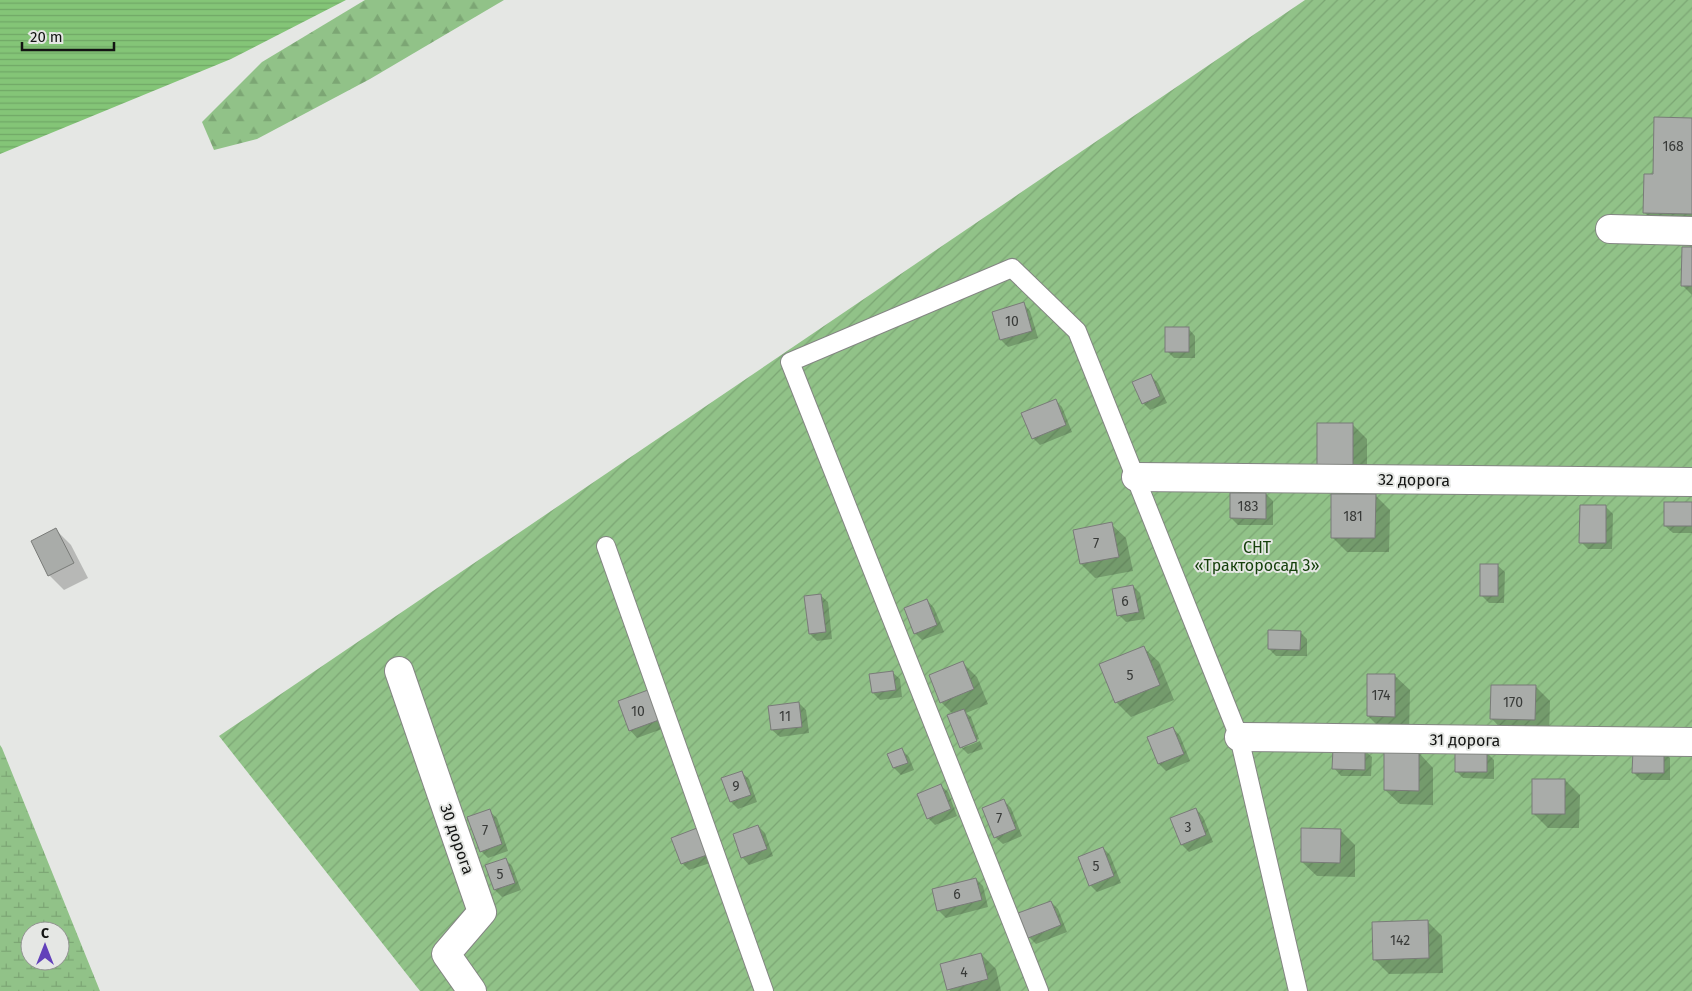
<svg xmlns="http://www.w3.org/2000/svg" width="1692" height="991" font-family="'Fira Sans',sans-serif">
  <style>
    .forest { fill: url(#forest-firs) }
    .wetland { fill: url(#wetland-marsh); fill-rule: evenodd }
    .garden { fill: url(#garden-furrows) }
    .water { fill: url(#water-rules) }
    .shadow { fill: #0003 }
    .building { fill: #a9aca9; stroke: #797b78 }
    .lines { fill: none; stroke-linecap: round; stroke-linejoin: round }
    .service-casing { stroke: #848683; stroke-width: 20 }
    .minor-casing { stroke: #848683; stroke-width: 30 }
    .service { stroke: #fff; stroke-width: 18 }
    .minor { stroke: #fff; stroke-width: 28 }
    .labels { text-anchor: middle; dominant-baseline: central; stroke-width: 4; stroke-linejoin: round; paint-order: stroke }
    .number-label { font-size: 14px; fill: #383a38 }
    .street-label { font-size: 16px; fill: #131413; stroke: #e5e7e4 }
    .park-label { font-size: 16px; fill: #15400b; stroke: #e5e7e4 }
  </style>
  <defs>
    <pattern id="forest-firs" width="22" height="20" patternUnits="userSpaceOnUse" patternTransform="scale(1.25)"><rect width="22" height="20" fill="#91c288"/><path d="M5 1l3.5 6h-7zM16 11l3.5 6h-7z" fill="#7ca674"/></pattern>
    <pattern id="wetland-marsh" width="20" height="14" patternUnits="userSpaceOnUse" patternTransform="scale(1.25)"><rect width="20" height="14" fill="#91c288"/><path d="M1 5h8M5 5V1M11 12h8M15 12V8" fill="none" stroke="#7ca674"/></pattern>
    <pattern id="garden-furrows" width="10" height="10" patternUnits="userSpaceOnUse" patternTransform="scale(1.25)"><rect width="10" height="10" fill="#91c288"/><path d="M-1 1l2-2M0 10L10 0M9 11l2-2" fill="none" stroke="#7ca674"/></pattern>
    <pattern id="water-rules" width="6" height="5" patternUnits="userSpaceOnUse" patternTransform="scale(1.25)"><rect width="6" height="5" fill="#84c577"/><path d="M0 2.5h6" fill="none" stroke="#71a866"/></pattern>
  </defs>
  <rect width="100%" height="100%" fill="#e5e7e4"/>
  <polygon class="forest" points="365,0 504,0 370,79 257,139 214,150 202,122 262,62"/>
  <path class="wetland" d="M0 745 2 748 100 991H0ZM30 931H60V961H30Z"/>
  <polygon class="garden" points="1305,0 1692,0 1692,991 420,991 219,736"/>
  <polygon class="water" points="0,0 346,0 231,59 0,154"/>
  <g class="shadow">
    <polygon points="1692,119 1692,235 1666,234 1644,212 1654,175"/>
    <polygon points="1692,248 1692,295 1682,285"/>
    <polygon points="1023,303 1030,311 1038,338 1008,347 1001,340 993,313"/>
    <polygon points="1188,328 1195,336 1195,358 1174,358 1167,351"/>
    <polygon points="1151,376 1158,383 1167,403 1150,410 1143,403"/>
    <polygon points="1055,400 1062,407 1072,432 1040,445 1033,438"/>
    <polygon points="1353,425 1367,439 1367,480 1333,480"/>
    <polygon points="1266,494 1273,501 1273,525 1238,525 1231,518"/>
    <polygon points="1375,495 1390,510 1389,552 1347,552 1332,537"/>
    <polygon points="1692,503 1692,533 1673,533 1665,526"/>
    <polygon points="1606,507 1613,514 1612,549 1588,549 1581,542"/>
    <polygon points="1111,524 1126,538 1133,571 1095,578 1081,564"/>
    <polygon points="56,530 71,545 88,578 64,590 49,575"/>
    <polygon points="1497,565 1505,572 1504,603 1489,603 1481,595"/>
    <polygon points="1133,586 1140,593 1145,619 1126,622 1119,615"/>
    <polygon points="820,595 828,602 832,639 817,641 810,634"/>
    <polygon points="927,600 934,608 944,632 922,640 915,633"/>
    <polygon points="1300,632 1307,639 1307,656 1276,656 1269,649"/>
    <polygon points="1144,648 1159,662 1174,700 1131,717 1116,702"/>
    <polygon points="962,662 977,677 988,704 966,713 971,717 979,739 963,746 963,748 980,741 983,749 968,754 961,747 953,714 941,702"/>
    <polygon points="892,672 900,679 902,697 880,700 873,693"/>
    <polygon points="1395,676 1410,690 1409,731 1383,731 1368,716"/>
    <polygon points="1535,686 1550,701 1549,734 1506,734 1492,719"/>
    <polygon points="655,699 665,728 637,738 630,730"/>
    <polygon points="799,703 806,710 809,733 780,737 772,730"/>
    <polygon points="1173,728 1180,736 1190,761 1166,771 1159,764 1149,738"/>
    <polygon points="901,749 909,757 914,770 901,775 894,768 889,754"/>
    <polygon points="1364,750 1372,757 1371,776 1341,776 1334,768"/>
    <polygon points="1663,751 1670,758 1670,780 1641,780 1634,773"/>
    <polygon points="1419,753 1433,768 1433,805 1400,804 1385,790"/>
    <polygon points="1487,753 1494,760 1494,779 1463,778 1456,771"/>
    <polygon points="741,772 749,779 757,802 738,809 731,802"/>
    <polygon points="1565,780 1580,795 1579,828 1548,828 1533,813"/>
    <polygon points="940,785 948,792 957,816 935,825 928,818"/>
    <polygon points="1004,801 1011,808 1022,836 1003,844 995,837"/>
    <polygon points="1196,809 1203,817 1213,842 1189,852 1182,845"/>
    <polygon points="489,811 497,818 508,851 488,858 481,851"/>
    <polygon points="758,826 765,833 773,856 749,865 742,857"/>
    <polygon points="697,830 713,862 689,870 682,863"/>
    <polygon points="1340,830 1355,845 1355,877 1317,876 1302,862"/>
    <polygon points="1103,848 1110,855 1121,883 1097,892 1090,885"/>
    <polygon points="505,859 512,866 521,890 502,897 495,890"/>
    <polygon points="976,879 983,886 988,907 946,918 939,911 933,890"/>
    <polygon points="1051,902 1058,909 1067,932 1036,944 1029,937"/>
    <polygon points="1427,921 1442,936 1443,973 1389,974 1374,959"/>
    <polygon points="981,954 996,969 1001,991 950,991 949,989"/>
  </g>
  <g class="building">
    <polygon points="1654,117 1692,118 1692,214 1643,213 1644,174 1653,174"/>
    <polygon points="1682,247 1692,247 1692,286 1681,286"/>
    <polygon points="1024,302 1032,331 1000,340 992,312"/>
    <rect x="1165" y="327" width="24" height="25"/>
    <polygon points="1151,374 1160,396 1142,404 1132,382"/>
    <polygon points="1056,399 1066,425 1032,439 1021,413"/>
    <rect x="1317" y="423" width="36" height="43"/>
    <polygon points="1230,493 1266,493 1266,519 1230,518"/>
    <polygon points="1331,494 1376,494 1375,538 1331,538"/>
    <rect x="1664" y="502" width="28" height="24"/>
    <polygon points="1580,505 1606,505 1606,543 1579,543"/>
    <polygon points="1112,522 1119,557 1080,564 1073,530"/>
    <polygon points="56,528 74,563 48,576 31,541"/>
    <rect x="1480" y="564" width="18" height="32"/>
    <polygon points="1133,585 1139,612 1117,616 1112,589"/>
    <polygon points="821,594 826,632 809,634 804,596"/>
    <polygon points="927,599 937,625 914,634 904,608"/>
    <polygon points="1268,630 1301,631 1300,650 1268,649"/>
    <polygon points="1144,646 1160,685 1115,703 1099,664"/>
    <polygon points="963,661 974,689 940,703 929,675"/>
    <polygon points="893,671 896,690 872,693 869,674"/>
    <polygon points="1367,674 1395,674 1395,717 1367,716"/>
    <polygon points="1491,685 1536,685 1535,720 1490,719"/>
    <polygon points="648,690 659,720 629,731 618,701"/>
    <polygon points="799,702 802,727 771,730 768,706"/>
    <polygon points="964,709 977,741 960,748 947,715"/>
    <polygon points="1173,727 1184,754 1158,764 1147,737"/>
    <polygon points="902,748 908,763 893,768 887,754"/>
    <polygon points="1333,749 1365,749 1365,770 1332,769"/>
    <polygon points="1633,750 1664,750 1664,773 1632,773"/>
    <polygon points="1384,751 1419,752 1419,791 1384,790"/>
    <polygon points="1455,751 1487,752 1487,772 1455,772"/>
    <polygon points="742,771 751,795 730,802 721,778"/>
    <rect x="1532" y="779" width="33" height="35"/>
    <polygon points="941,784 951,809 927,819 917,794"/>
    <polygon points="1004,799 1016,829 994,838 982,808"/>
    <polygon points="1196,808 1206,835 1181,845 1170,818"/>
    <polygon points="490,809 502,844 480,852 467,817"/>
    <polygon points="758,825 767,849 741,858 733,834"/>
    <polygon points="697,828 707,855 681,864 671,838"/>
    <polygon points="1301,828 1341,829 1340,863 1301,862"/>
    <polygon points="1103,847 1114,876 1089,886 1078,857"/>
    <polygon points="506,858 515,883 494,890 485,865"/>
    <polygon points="976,878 982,900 937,911 932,889"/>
    <polygon points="1051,901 1061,925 1028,938 1018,913"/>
    <polygon points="1428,920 1429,958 1373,960 1372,922"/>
    <polygon points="981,953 988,979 947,990 940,964"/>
  </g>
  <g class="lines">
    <defs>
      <g id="service">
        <polyline points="606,546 764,991"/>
        <polyline points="1039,991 790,362 1012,268 1077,331 1239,737 1298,991"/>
      </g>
      <g id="minor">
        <polyline points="1610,229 1692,231"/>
        <polyline points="1136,477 1692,482"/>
        <polyline points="399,671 482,912 446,954 472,991"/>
        <polyline points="1239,737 1692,742"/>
      </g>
    </defs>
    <use href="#service" class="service-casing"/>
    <use href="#minor" class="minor-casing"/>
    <use href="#service" class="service"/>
    <use href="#minor" class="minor"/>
  </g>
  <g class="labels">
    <g class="number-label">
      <text x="1673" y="146">168</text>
      <text x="1012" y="321">10</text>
      <text x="1248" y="506">183</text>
      <text x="1353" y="516">181</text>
      <text x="1096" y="543">7</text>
      <text x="1125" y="601">6</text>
      <text x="1130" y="675">5</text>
      <text x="1381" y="695">174</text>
      <text x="1513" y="702">170</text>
      <text x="638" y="711">10</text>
      <text x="785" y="716">11</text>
      <text x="736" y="786">9</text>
      <text x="999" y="818">7</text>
      <text x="1188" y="827">3</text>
      <text x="485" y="830">7</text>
      <text x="1096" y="866">5</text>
      <text x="500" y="874">5</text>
      <text x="957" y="894">6</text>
      <text x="1400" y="940">142</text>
      <text x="964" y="972">4</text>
    </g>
    <g class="street-label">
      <text transform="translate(1414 480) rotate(1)">32 дорога</text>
      <text transform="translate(1465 740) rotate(1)">31 дорога</text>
      <text transform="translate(457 839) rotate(71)">30 дорога</text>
    </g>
    <g class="park-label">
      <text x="1257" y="547">СНТ<tspan x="1257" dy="18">«Тракторосад 3»</tspan></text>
    </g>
  </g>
  <g transform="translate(45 946)"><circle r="24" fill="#e5e7e4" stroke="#919390"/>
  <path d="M0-4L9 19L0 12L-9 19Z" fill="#6241ba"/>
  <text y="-8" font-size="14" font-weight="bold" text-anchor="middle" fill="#131413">С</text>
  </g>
  <path d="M22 42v8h92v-8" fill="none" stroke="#131413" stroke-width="2.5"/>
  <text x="30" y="42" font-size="15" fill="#131413" stroke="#e5e7e4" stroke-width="4" paint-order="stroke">20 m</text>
</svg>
